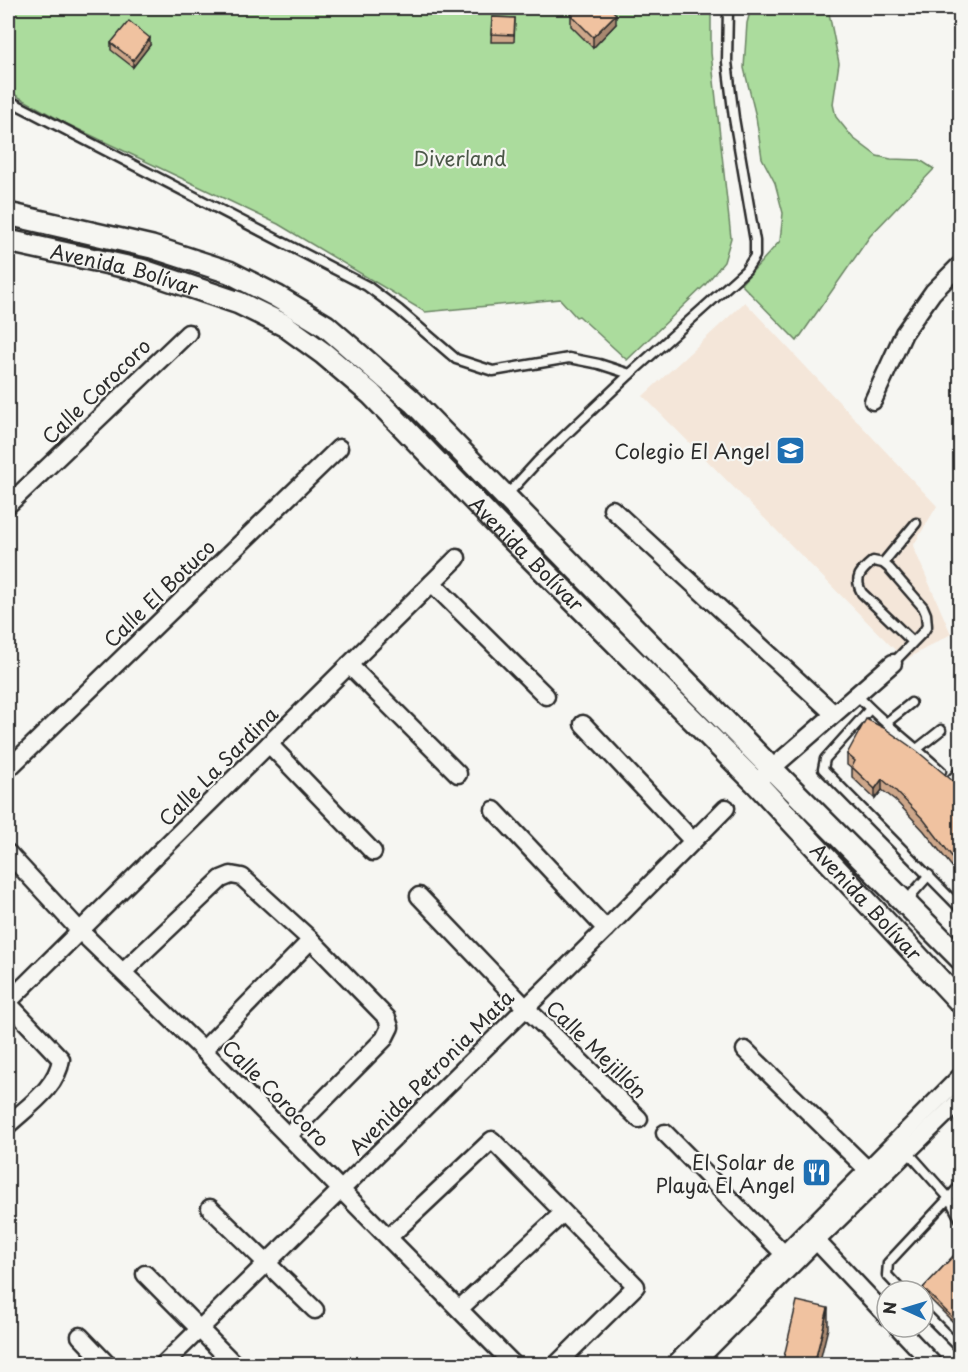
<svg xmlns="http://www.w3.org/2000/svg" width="968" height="1372" font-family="'Playpen Sans',sans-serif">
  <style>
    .built { fill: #f4e6d9 }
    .green { fill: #abdc9d; stroke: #6b8464; stroke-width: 1.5 }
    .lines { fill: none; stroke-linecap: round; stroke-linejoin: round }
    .service-casing { stroke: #2b2b2b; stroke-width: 13 }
    .minor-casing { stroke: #2b2b2b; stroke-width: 21 }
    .tertiary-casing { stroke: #2b2b2b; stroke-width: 26 }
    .service { stroke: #f6f6f2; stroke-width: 8 }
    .minor { stroke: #f6f6f2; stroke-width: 16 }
    .tertiary { stroke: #f6f6f2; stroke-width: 21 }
    .wall { fill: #cea78a; stroke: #2b2b2b; stroke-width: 1.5 }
    .shaded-wall { fill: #a88870; stroke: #2b2b2b; stroke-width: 1.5 }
    .building { fill: #f0c2a0; stroke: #2b2b2b; stroke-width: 1.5 }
    .labels { text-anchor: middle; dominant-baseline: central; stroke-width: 4.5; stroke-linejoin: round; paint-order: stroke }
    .park-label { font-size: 20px; fill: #4b5748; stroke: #f6f6f2 }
    .street-label { font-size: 20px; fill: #2b2b2b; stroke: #f6f6f2 }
    .poi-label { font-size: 20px; fill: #2b2b2b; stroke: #f6f6f2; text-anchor: end }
  </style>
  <rect width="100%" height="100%" fill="#f6f6f2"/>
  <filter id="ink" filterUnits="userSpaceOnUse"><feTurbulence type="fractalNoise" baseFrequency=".0167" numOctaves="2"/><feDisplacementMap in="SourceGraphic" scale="12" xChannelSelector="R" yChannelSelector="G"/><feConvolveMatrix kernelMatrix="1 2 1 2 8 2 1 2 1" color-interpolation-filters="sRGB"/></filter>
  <g filter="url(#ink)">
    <polygon class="built" points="745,302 937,506 913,546 951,634 905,660 643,396"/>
    <g class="green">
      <polygon points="8,8 711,8 711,53 731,238 724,262 705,285 627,360 579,316 576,317 560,299 425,312 278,224 65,123 8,91"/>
      <polygon points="751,8 828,8 839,63 833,104 836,117 853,138 877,156 891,159 920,160 934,169 870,236 797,341 741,284 780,241 783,213 775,183 762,158 756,117 744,68 747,23"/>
    </g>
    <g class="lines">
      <defs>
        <g id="service">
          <polyline points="8,100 367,286 399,310 456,359 493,371 569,358 599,364 630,374 746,270 755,256 755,241 734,118 727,62 728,8"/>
          <polyline points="506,496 538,461 630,374"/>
          <polyline points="883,563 916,523"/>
          <path d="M893 663 924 631 927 626 926 614 923 607 889 568 883 563 873 561C861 571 853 578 862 593L913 642"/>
          <path d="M857 695C882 723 914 745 941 771"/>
          <polyline points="870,709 825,759 823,769 960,908"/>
          <polyline points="886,723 911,703"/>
          <polyline points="917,749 941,730"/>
          <polyline points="950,781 960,771"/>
          <polyline points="910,904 913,893 929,875"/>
          <polyline points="907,1151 949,1198 960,1219"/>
          <polyline points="902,1291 887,1275 888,1263 960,1186"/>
          <polyline points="923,1311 960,1348"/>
        </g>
        <g id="minor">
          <polyline points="873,401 904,333 933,292 960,265"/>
          <polyline points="8,505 188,333"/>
          <polyline points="612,509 834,714"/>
          <polyline points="432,583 546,696"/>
          <polyline points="349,665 458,774"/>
          <polyline points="583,724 693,841"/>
          <polyline points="269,744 373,852"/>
          <polyline points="8,769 339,448"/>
          <polyline points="763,776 893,663"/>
          <polyline points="494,810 606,929"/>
          <polyline points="8,853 80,931 203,1050 513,1364"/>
          <polyline points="419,896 526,1008 639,1119"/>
          <polyline points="123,972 221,879 231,875 242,877 311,940 387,1018 390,1027 384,1039 288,1136"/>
          <polyline points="8,1002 457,558"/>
          <path d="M8 1003 61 1059C57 1088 28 1106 8 1125"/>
          <polyline points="203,1050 311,940"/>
          <polyline points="745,1050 875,1177"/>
          <polyline points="665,1133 791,1261"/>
          <polyline points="210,1208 315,1310"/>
          <polyline points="810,1234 887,1316"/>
          <polyline points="389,1237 492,1140 636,1286 557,1364"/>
          <polyline points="145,1274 234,1364"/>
          <polyline points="459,1309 563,1213"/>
          <polyline points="898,1327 933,1364"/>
          <polyline points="80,1336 107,1364"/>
          <polyline points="164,1364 606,929 726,808"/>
          <polyline points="675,1364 960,1077"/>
          <polyline points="694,1364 817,1240 960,1100"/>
        </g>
        <g id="tertiary">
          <polyline points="8,214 152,247 229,272 276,296 326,326 413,402 773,770 960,958"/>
          <path id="s1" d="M8 241 141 270 239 303 284 325 324 354 371 394 494 521 755 782 960 1002"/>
        </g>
      </defs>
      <use href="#service" class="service-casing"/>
      <use href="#minor" class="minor-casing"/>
      <use href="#tertiary" class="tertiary-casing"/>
      <use href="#service" class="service"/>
      <use href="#minor" class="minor"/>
      <use href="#tertiary" class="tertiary"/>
    </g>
    <g class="wall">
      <polygon points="571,15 616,24 593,48 571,26"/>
      <polygon points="492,17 515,18 514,42 491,42"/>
      <polygon points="111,43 150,45 133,67 111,50"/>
      <polygon points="847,754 960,787 960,877 924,831 895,800 882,790 875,799 852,777 852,769 847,765"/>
      <polygon points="960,1249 960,1329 923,1292 923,1288"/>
    </g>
    <g class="shaded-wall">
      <polygon points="616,14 616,24 593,48 593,37"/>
      <polygon points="150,38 150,45 133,67 133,60"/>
      <polygon points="882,779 882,790 875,799 875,789"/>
      <polygon points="828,1308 828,1328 819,1365 814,1365"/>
    </g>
    <g class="building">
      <polygon points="579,8 610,8 616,14 593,37 571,15"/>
      <polygon points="492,17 515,18 514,35 491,34"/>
      <polygon points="129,21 150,38 133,60 111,43"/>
      <polygon points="866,719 884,728 917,751 960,787 960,867 924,820 895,790 882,779 875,789 852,767 855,761 847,754"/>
      <polygon points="960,1249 960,1325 923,1288"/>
      <polygon points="797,1301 828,1308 814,1365 782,1365"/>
    </g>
  </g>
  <defs>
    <symbol id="university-square" viewBox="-11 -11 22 22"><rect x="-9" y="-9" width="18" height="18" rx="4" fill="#1f6fb2" stroke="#f6f6f2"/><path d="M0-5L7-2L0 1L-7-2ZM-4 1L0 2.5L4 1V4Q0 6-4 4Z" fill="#fff"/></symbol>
    <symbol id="restaurant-square" viewBox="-11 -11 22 22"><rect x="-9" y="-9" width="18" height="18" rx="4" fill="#1f6fb2" stroke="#f6f6f2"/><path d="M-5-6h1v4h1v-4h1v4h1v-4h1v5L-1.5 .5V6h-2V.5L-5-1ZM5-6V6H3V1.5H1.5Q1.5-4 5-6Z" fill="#fff"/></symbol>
  </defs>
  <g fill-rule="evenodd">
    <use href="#university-square" x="774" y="434" width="33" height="33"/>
    <use href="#restaurant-square" x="800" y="1156" width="33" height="33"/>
  </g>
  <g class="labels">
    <g class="park-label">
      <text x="460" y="158">Diverland</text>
    </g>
    <g class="street-label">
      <text stroke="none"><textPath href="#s1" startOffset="120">Avenida Bolívar</textPath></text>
      <text transform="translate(96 391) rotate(-44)">Calle Corocoro</text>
      <text stroke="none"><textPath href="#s1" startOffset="624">Avenida Bolívar</textPath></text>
      <text transform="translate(159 593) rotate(-44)">Calle El Botuco</text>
      <text transform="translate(218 766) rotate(-45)">Calle La Sardina</text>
      <text stroke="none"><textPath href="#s1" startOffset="1110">Avenida Bolívar</textPath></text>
      <text transform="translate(597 1049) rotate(44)">Calle Mejillón</text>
      <text transform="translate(431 1072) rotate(-45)">Avenida Petronia Mata</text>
      <text transform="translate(276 1093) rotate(45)">Calle Corocoro</text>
    </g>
    <g class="poi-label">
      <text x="770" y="451">Colegio El Angel</text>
      <text x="795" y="1162">El Solar de<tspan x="795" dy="23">Playa El Angel</tspan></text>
    </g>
  </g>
  <rect width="968" height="1372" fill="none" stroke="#f6f6f2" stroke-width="30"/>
  <rect x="15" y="15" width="938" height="1342" fill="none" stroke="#2b2b2b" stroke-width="2" filter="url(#ink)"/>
  <g transform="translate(905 1309) rotate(274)"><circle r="28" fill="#f6f6f2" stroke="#a5a5a2" stroke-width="1.5"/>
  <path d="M0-4.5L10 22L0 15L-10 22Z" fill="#1f6fb2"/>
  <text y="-9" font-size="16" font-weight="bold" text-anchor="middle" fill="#2b2b2b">N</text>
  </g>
</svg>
